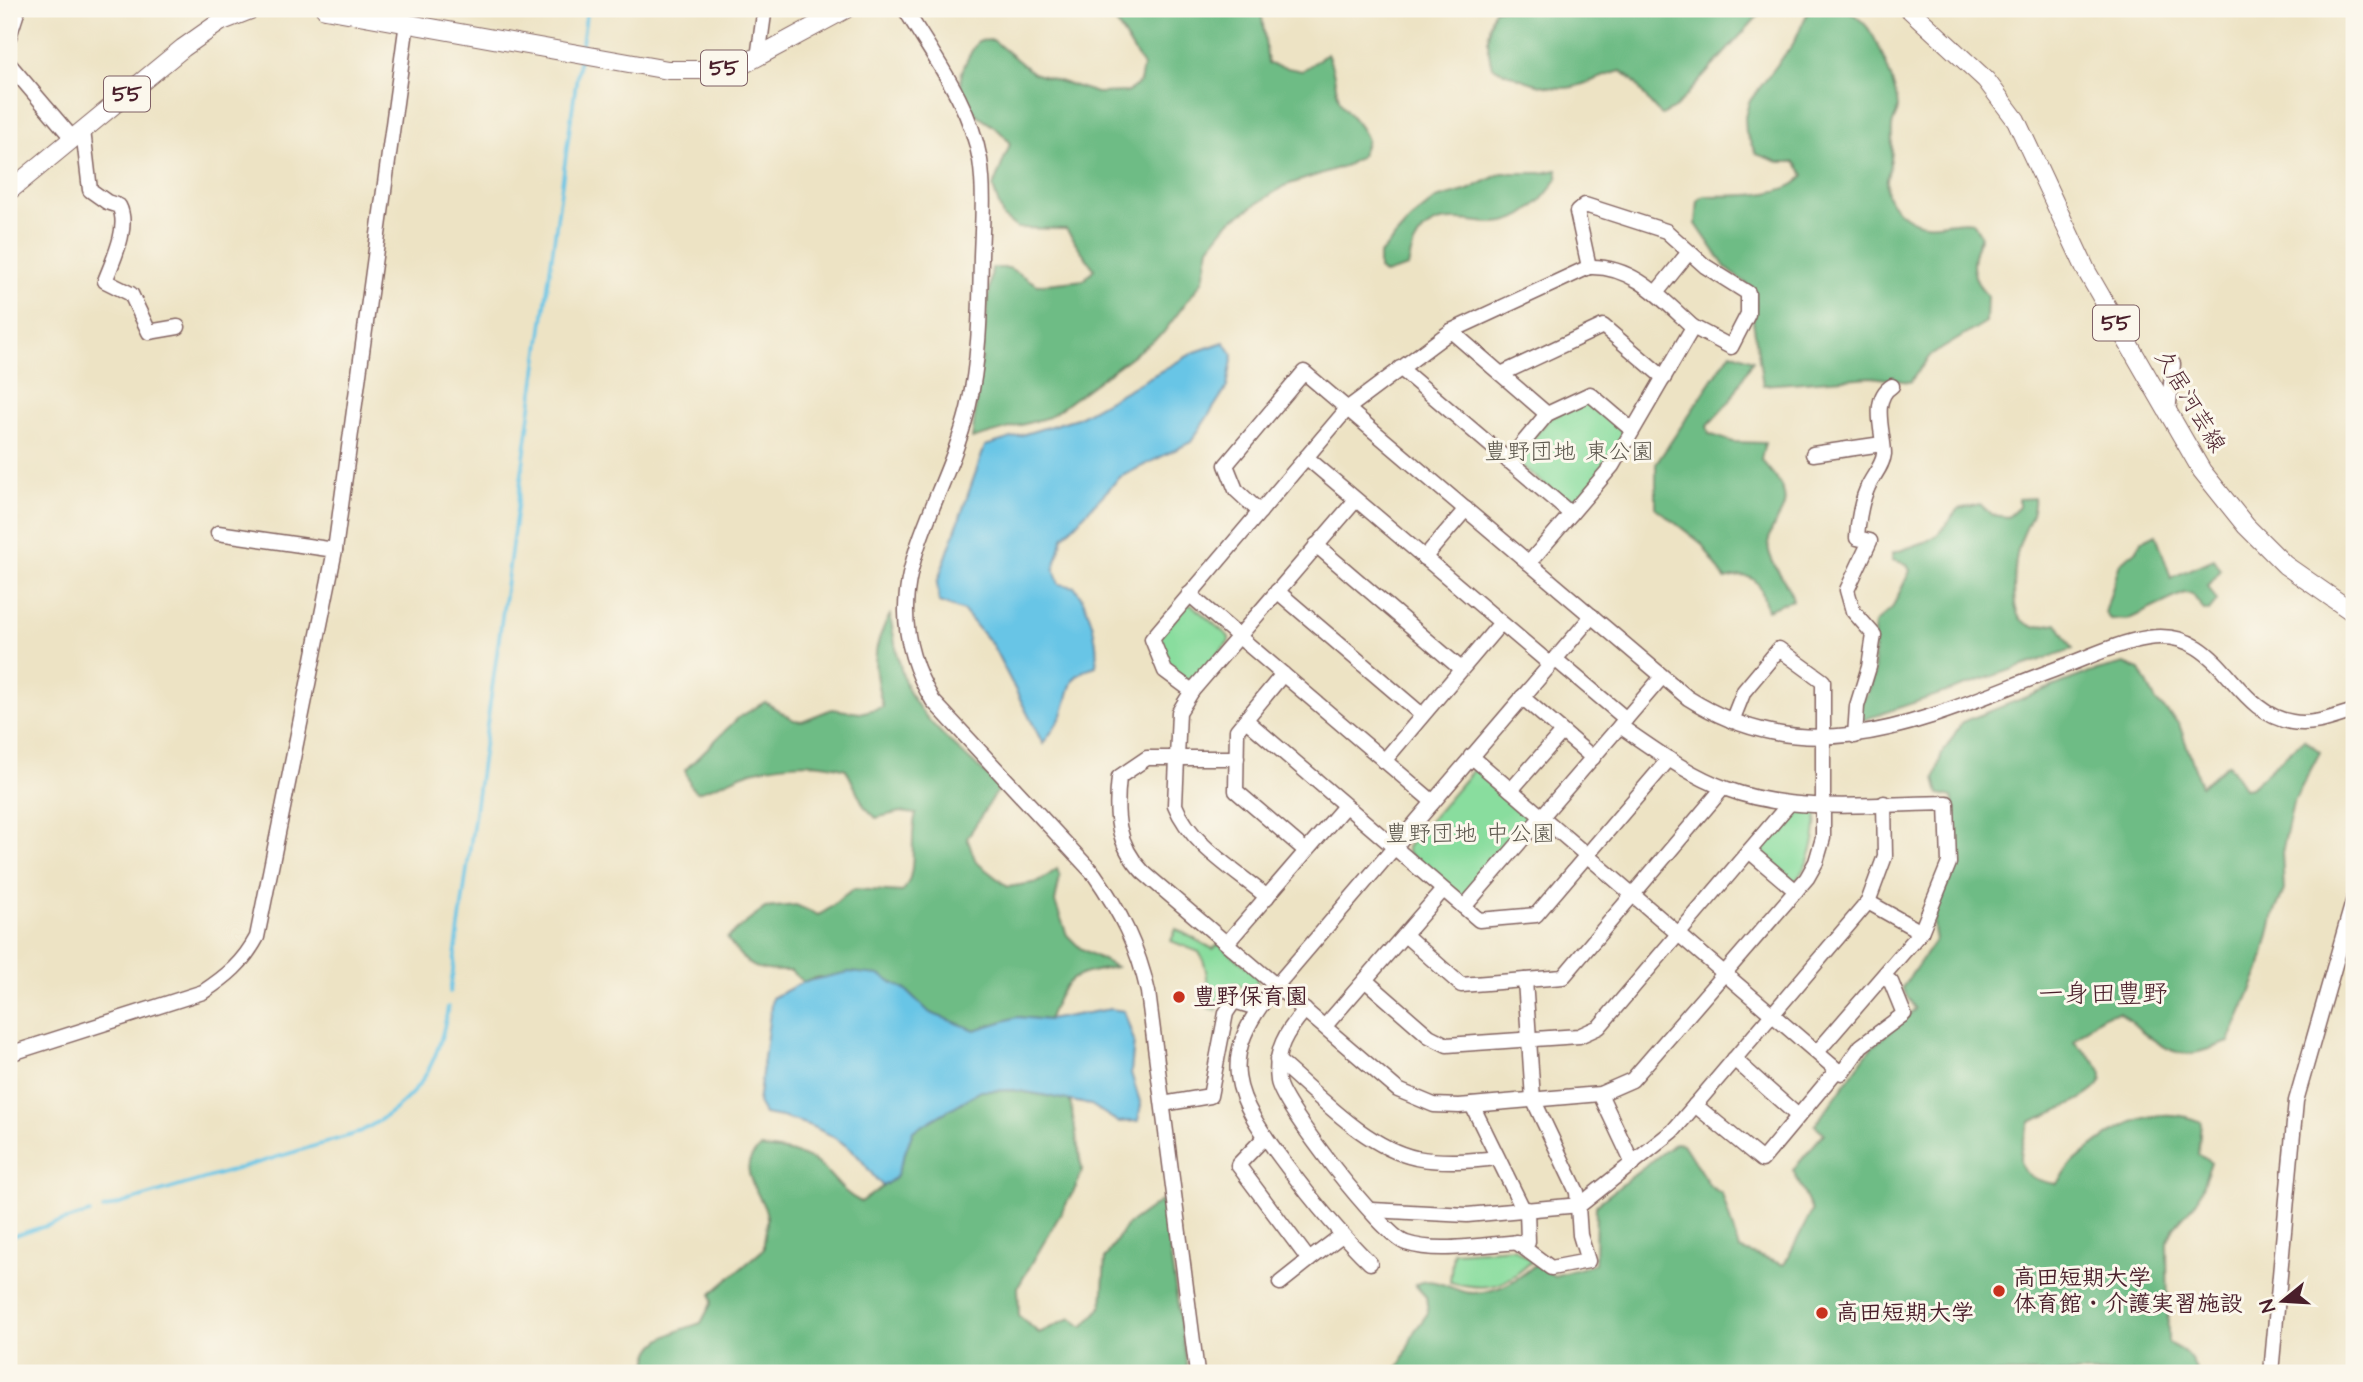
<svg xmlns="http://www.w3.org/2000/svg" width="2363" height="1382" font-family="'Architects Daughter','Klee One',sans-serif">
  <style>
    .green { fill: #89dd9e; stroke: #6a7e64; stroke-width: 2 }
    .forest { fill: #6ebc85; stroke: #5c6e58; stroke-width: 2 }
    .water { fill: #67c5e6; stroke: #587288; stroke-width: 2 }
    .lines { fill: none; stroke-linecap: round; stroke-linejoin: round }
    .stream { stroke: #67c5e6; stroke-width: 3.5 }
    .minor-casing { stroke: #836461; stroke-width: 17 }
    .major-casing { stroke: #836461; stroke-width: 20 }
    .minor { stroke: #fff; stroke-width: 14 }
    .major { stroke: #fff; stroke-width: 18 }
    .poi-dot { fill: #c8321e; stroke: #fbf7ec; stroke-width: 2.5 }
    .labels { text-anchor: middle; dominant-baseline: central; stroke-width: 6; stroke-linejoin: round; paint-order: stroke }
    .shield { fill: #fbf7ec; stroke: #7f6065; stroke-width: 2 }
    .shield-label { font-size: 21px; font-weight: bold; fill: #4a1f2b }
    .street-label { font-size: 23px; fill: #4a1f2b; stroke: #fbf7ec }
    .park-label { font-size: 23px; fill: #5d584e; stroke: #fbf7ec }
    .poi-label { font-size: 23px; font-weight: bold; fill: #4a1f2b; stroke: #fbf7ec; text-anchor: start }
    .quarter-label { font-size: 26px; fill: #4a1f2b; stroke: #fbf7ec }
  </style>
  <rect width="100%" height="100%" fill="#fbf7ec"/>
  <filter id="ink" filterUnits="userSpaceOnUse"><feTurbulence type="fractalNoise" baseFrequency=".0143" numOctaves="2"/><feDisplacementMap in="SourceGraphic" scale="14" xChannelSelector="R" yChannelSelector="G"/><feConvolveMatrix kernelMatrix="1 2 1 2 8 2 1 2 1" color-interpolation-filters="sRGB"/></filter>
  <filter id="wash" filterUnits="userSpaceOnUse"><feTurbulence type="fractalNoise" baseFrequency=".00686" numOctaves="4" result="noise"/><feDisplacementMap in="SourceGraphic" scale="28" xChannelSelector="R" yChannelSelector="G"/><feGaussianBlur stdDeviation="1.57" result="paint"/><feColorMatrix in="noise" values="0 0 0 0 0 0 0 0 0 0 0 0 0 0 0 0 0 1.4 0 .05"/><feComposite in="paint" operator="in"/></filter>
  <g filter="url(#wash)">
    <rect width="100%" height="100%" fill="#ede3c4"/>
    <g class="green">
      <polygon points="1587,400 1626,433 1610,459 1572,507 1518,463 1517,457 1550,418"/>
      <polygon points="1185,605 1192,605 1229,637 1229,641 1193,684 1170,668 1157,640"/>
      <polygon points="1474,769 1479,769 1533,815 1533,820 1467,898 1461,899 1407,852 1407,847"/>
      <path d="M1791 808 1817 812C1816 840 1812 862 1793 884L1755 852Z"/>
      <path d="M1176 929 1213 949 1219 944 1258 976 1256 986 1247 989 1235 983C1221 988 1220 996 1217 1010L1208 1008C1208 990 1209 968 1199 952L1171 941Z"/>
      <path d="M1514 1248 1532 1261C1504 1287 1488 1292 1450 1282L1453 1252Z"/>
    </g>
    <g class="forest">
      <path d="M1102 9H1261L1268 64 1302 71 1327 54C1336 70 1335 94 1341 103 1350 117 1361 124 1367 140L1361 156 1347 165 1284 186 1229 222 1209 247 1203 280 1163 333 1049 417 972 439 992 268H1009L1038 285 1084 280 1094 269 1066 229 1017 228 1003 217 993 187 1010 144C999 126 987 125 973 111 950 87 963 64 978 41L993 40 1033 73 1097 93 1128 92 1140 82 1143 66 1117 24Z"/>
      <path d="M1494 9H1757L1758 16 1676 107 1662 115C1644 102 1641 82 1621 71 1605 75 1589 83 1573 87 1549 92 1515 77 1492 67 1486 45 1487 31 1494 9Z"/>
      <path d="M1815 9H1847C1854 15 1865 22 1870 31 1881 47 1896 87 1898 107 1898 113 1893 120 1892 127 1891 138 1893 149 1891 159 1886 185 1879 197 1905 216 1931 234 1950 217 1973 222L1981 236C1970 260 1969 276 1987 296L1986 322 1930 356 1910 382 1871 377 1763 385 1753 321 1756 307 1752 288 1726 268 1696 224 1698 200 1704 196C1730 195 1788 199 1804 175L1795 162H1779L1756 154 1746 133 1745 117 1749 102 1793 44 1808 12Z"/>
      <path d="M1557 170 1558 177C1545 199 1523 223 1495 223 1467 223 1433 209 1416 241 1411 248 1410 259 1408 267L1385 274 1379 269V255L1411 219 1436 199 1468 190 1502 173H1542Z"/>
      <path d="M1731 352 1753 360 1730 401 1707 426 1709 434 1733 442 1765 443 1761 459C1767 468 1776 476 1781 486 1795 514 1764 522 1769 551 1772 568 1789 582 1793 600L1767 610C1760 582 1756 570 1725 579L1701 543 1656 508V464Z"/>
      <path d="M2034 498C2036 515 2023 530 2019 546 2015 560 2010 606 2020 618 2023 622 2029 625 2034 627L2057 623 2073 649 1860 721 1859 705C1884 674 1870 657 1875 623L1892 608 1910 571 1907 564 1892 560 1893 553 1925 542 1939 534 1958 509 1980 504 1992 515 2008 517 2019 507V499Z"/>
      <polygon points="2156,534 2171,578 2214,559 2221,570 2208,586 2217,601 2209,611 2204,610 2192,594 2184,593 2127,620 2110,619 2105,613 2120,563 2136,551 2142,541"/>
      <path d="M890 615C894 636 897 659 904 679 916 719 970 758 1000 787L967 838 976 862 1008 887 1039 882 1057 869 1060 877 1055 902 1067 935 1080 948 1116 967C1069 976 1067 975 1048 1020L1017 1017 975 1030 930 1013 906 990 818 977 803 982 791 971C754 971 749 969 727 938L765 908 796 905 818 915C834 909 840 895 855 889L902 892C920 872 908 839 916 814L900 812 876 818 864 806 846 769C815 759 774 763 743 774 728 780 714 788 697 792L691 787 685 770 738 718 765 702 794 720 802 721 832 709 860 713 883 707C873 670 870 649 890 615Z"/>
      <path d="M2124 664 2140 670 2156 701 2179 724 2201 786 2228 764 2244 788 2251 787 2304 739 2320 752 2293 803 2282 853 2284 890 2274 914 2260 970 2229 1042C2215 1046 2196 1056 2180 1053 2159 1048 2136 1026 2120 1012 2100 1013 2087 1028 2074 1042 2082 1050 2102 1064 2102 1076 2104 1095 2045 1115 2030 1122 2017 1156 2009 1177 2056 1184 2064 1178 2065 1169 2073 1163 2109 1131 2152 1100 2201 1122L2198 1155 2211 1162 2197 1201 2174 1227 2167 1243 2168 1343C2184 1350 2192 1356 2197 1373H1392L1402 1362 1414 1332 1428 1313 1426 1297 1415 1285C1432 1273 1454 1293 1473 1293 1499 1292 1517 1280 1536 1264L1554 1276 1595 1264 1596 1205 1675 1143 1683 1144 1710 1186 1722 1194 1739 1249 1784 1265 1812 1211 1793 1170 1824 1133 1815 1125 1871 1048 1915 1009 1902 988 1936 939C1927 906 1949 892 1955 862 1959 843 1956 815 1952 797L1939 794 1935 779 1941 756 1962 722 2085 674Z"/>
      <path d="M1013 1090 1070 1100 1082 1170 1076 1187 1018 1287 1019 1316 1039 1333 1071 1318 1083 1327 1102 1306 1105 1258 1126 1226 1162 1200 1188 1373H649C640 1340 677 1331 701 1323L712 1302 711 1294 764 1249C763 1238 768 1227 767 1217 766 1198 730 1167 761 1148 782 1150 808 1153 824 1169 837 1182 843 1193 861 1202L896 1177 913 1131 981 1091Z"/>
    </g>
    <g class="water">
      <path d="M1224 342 1233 355 1227 387 1191 442 1120 477 1063 537 1054 569 1059 584 1075 587C1090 608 1099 640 1096 666 1065 675 1072 690 1062 715 1057 725 1049 735 1043 744L993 646 964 611 939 602 937 583 985 446 1077 418 1195 352Z"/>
      <path d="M849 972 879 975 906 990 930 1013 975 1030 1017 1017 1048 1020 1110 1009 1124 1011 1134 1041 1131 1073 1141 1105 1138 1121 1118 1122 1091 1105 1043 1095 1013 1090 981 1091 913 1131 896 1177 883 1186C875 1179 872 1174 866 1166 844 1135 800 1119 764 1114L758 1103 772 998 803 982Z"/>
    </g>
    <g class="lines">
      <g class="stream">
        <polyline points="581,50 587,9"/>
        <polyline points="450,992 579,61"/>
        <path d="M103 1209 358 1133C415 1103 438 1070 448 1007"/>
        <polyline points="9,1237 90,1213"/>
      </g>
    </g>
  </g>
  <g filter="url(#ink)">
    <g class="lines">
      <defs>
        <g id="minor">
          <path d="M905 9C934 58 970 103 980 160 985 192 982 225 981 256 980 308 980 358 968 409 941 517 866 590 933 701L1094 874C1120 911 1138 947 1148 992L1197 1373"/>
          <polyline points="9,37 18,9"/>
          <polyline points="758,58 764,14"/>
          <polyline points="9,64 73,139"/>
          <path d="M83 130 90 190 107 202 119 206C130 227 113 260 105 281L131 294 149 332 178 327"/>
          <path d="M1589 267C1633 265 1662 299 1693 327"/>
          <polyline points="1656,293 1689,252"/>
          <polyline points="1451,331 1547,414"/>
          <polyline points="1400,368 1571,514"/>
          <polyline points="1501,374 1603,326 1664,378"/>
          <polyline points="2168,413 2173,364"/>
          <polyline points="1813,454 1882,444"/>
          <polyline points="1306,457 1550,664"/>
          <polyline points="1508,461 1547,414 1590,394 1632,430"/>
          <path d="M1260 512 1236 490 1226 465 1304 372 1688 698C1820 781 1938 712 2067 665 2093 655 2121 642 2148 638 2223 627 2230 712 2292 722 2314 726 2334 717 2354 711"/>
          <polyline points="218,533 335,550"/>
          <polyline points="1316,545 1461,669"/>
          <polyline points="1424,558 1466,509"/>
          <polyline points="1277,591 1422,715"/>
          <polyline points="1189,594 1433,802"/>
          <polyline points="1555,659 1626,719"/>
          <polyline points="1283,674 1237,730 1236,791 1306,851"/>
          <polyline points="1192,691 1165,671 1152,639 1348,408 1451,331 1589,267 1577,212 1585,205 1666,231 1705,266 1748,293 1748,314 1731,347 1693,327 1612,466 1529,563"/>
          <polyline points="1522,697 1593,758"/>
          <polyline points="1246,720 1479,920 1536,915 1669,759"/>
          <path d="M1620 726C1654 749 1688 775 1727 789 1792 814 1878 804 1947 803L1949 863 1921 932 1818 1051"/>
          <path d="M1855 736 1857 706 1869 667 1874 635 1853 611 1847 590 1870 541 1857 538C1858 521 1860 505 1867 489 1871 478 1883 466 1884 454 1884 434 1870 399 1892 386"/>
          <polyline points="1471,756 1837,1070"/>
          <path d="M1237 758H1147L1119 777C1115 813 1116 844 1143 872L1398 1090 1434 1105 1459 1106 1600 1094 1632 1080 1807 878 1816 862 1823 838V681L1779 649 1744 691 1732 721"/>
          <polyline points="1384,761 1500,624"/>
          <polyline points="1511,790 1562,732"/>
          <polyline points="1749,851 1796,891"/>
          <path d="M1267 897C1236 871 1190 844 1175 805L1179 712 1192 691 1355 501"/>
          <polyline points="1868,902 1921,932"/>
          <polyline points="1464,907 1662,677"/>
          <polyline points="1405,935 1461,985 1563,977 1723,788"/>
          <polyline points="1227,943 1345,806"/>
          <polyline points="1365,980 1429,1036 1447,1045 1579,1036 1599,1027 1789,804"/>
          <path d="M1305 1010C1286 1032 1274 1050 1278 1081 1281 1105 1383 1236 1406 1243 1442 1255 1491 1242 1528 1242L1527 1209"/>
          <polyline points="1325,1026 1443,890"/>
          <path d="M9 1054 203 992C227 976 243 963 257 937L335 550 407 22"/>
          <polyline points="1734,1059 1798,1116"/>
          <path d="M1277 1060C1318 1094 1363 1146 1416 1158 1443 1163 1470 1161 1497 1158"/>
          <polyline points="1600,1094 1633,1164"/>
          <polyline points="1163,1104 1210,1096 1226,1013 1234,1001 1257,1008"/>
          <polyline points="1472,1105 1523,1209"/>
          <polyline points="1695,1105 1762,1160 1837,1070 1842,1073 1861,1046 1904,1014 1891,982 1883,977"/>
          <polyline points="1265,1137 1238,1165 1309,1260 1342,1235"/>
          <polyline points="1372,1210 1467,1215 1580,1205 1673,1131 1868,902 1885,856 1884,803"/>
          <polyline points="1516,1242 1551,1268 1588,1261 1580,1235 1577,1192 1533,1099 1525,980"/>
          <path d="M1370 1263C1339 1233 1312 1200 1286 1165 1234 1096 1214 1060 1276 986L1592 616"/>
          <polyline points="1280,1283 1309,1260"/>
          <polyline points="2271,1373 2296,1101 2354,898"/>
        </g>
        <g id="major">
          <polyline points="325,9 668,70 710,70 744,64 846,9"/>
          <polyline points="1909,9 1986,80 2016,120 2087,272 2202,471 2246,526 2285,565 2354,613"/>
          <polyline points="9,191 183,48 220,22 253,9"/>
        </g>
      </defs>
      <use href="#minor" class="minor-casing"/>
      <use href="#major" class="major-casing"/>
      <use href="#minor" class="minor"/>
      <use href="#major" class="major"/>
    </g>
  </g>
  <g class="poi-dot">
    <circle cx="1179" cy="997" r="7"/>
    <circle cx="1999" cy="1291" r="7"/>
    <circle cx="1822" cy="1313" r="7"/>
  </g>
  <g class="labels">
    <g class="shield">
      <rect x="701" y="50.5" width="46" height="35" rx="5"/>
      <rect x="104" y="76.5" width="46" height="35" rx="5"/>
      <rect x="2093" y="305.5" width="46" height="35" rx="5"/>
    </g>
    <g class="shield-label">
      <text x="724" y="68">55</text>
      <text x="127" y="94">55</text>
      <text x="2116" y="323">55</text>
    </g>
    <g class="street-label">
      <text transform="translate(2190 401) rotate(59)">久居河芸線</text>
    </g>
    <g class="park-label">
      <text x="1569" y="452">豊野団地 東公園</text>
      <text x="1470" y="834">豊野団地 中公園</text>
    </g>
    <g class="poi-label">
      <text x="1193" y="997">豊野保育園</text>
      <text x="2013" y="1278">高田短期大学<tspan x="2013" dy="26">体育館・介護実習施設</tspan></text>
      <text x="1836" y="1313">高田短期大学</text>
    </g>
    <g class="quarter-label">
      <text x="2103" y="994">一身田豊野</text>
    </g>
  </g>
  <rect width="2363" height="1382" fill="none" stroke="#fbf7ec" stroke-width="35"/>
  <g transform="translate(2283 1301) rotate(252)" stroke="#fbf7ec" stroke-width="5" paint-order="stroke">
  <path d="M0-5L12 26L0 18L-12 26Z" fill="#4a1f2b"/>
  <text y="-10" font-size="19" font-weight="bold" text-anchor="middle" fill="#4a1f2b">N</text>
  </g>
</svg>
